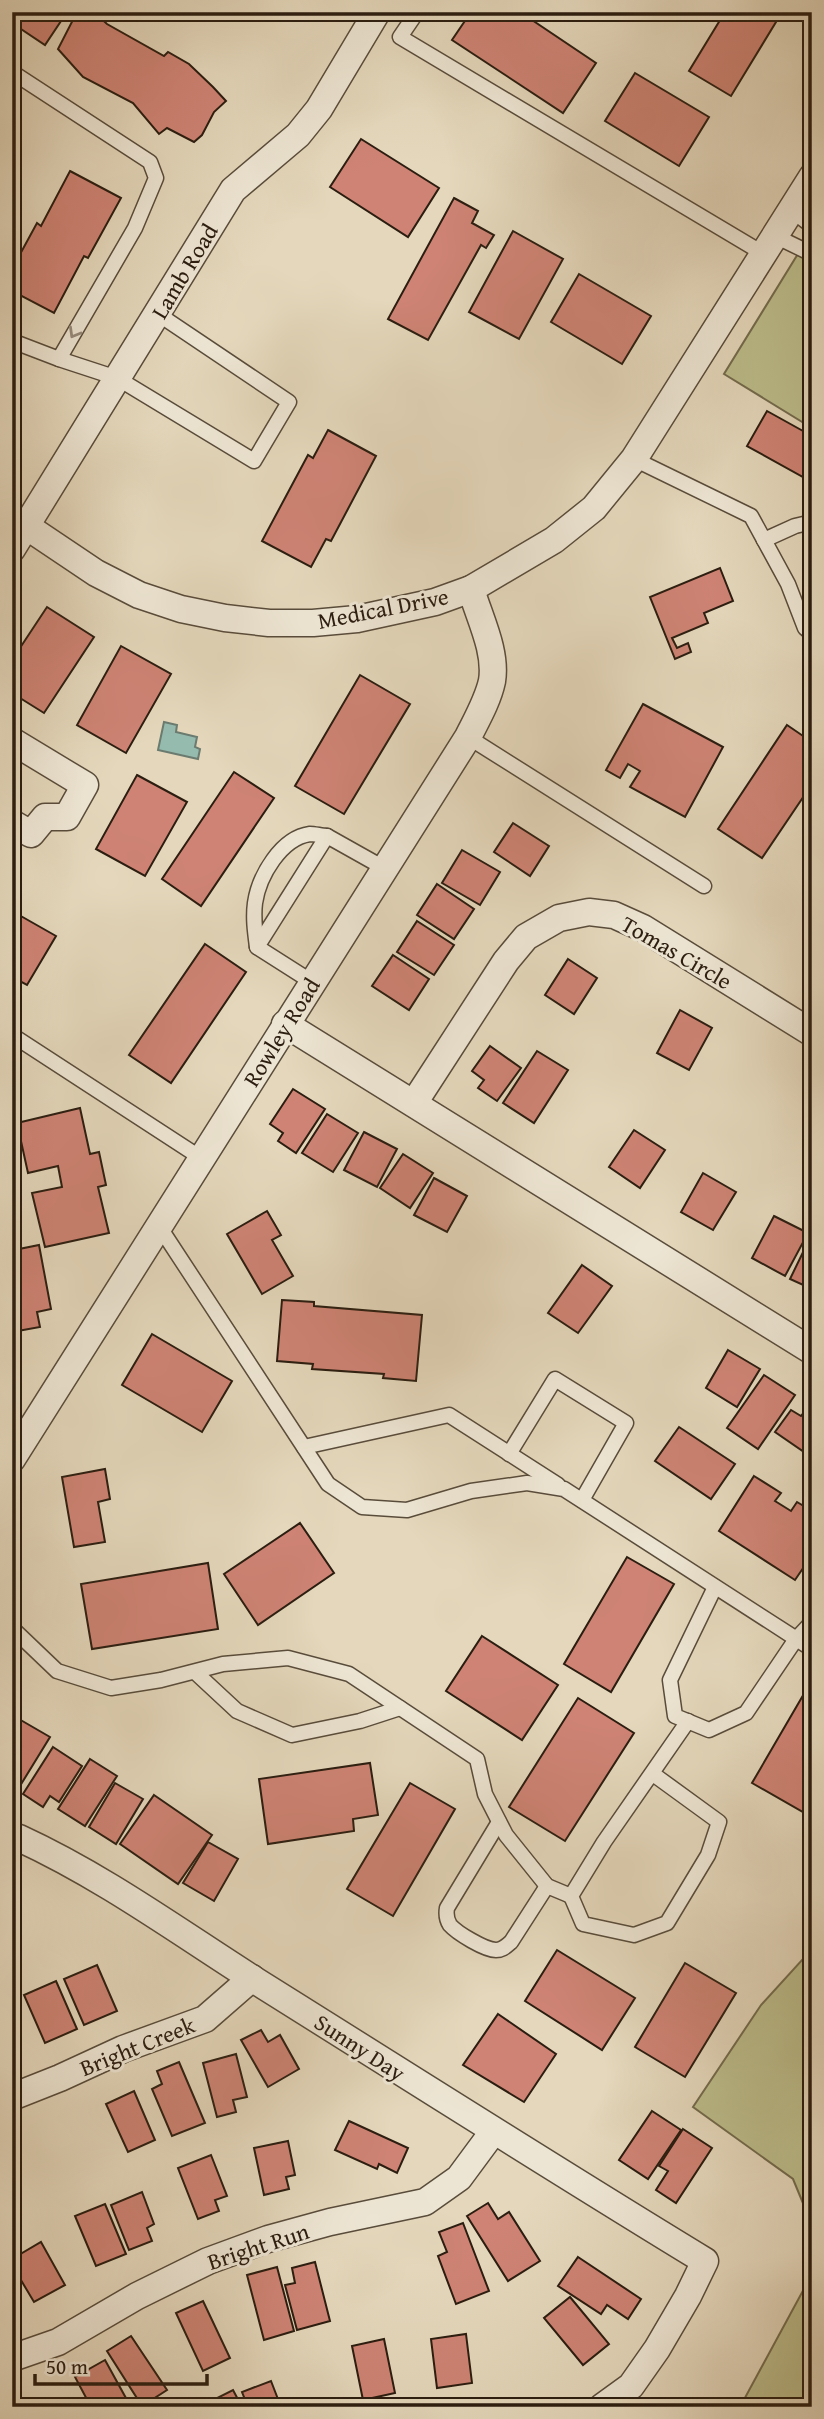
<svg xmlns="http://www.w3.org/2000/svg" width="824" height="2419" font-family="'Gentium Book Plus',serif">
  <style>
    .green { fill: #bcbc8b; stroke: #746c4e; stroke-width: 2 }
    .water { fill: #95baae; stroke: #6b7b6f; stroke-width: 2 }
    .building { fill: #ce8374; stroke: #2b1d10; stroke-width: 2 }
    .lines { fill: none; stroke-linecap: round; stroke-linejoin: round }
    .lane-casing { stroke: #594c3b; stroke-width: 17 }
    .street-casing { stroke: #594c3b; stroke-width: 29 }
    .lane { stroke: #ede5d3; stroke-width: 14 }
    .street { stroke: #ede5d3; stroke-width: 26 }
    .oneway { stroke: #968b7b }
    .labels { text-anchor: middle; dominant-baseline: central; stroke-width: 6; stroke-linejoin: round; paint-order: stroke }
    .street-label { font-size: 23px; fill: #2b1d10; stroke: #ede5d3 }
  </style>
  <rect width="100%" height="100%" fill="#e4d7bb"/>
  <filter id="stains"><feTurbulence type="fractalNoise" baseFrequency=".00286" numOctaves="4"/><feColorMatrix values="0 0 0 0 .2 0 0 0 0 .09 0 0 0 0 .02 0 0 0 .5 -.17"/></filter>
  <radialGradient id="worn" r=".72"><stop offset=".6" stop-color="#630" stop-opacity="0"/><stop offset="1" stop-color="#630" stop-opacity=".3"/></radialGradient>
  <g class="green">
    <polygon points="812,231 812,428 724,374"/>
    <polygon points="812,1949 812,2225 793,2179 693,2107 761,2005"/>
    <polygon points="812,2274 812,2407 740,2407"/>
  </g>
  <polygon class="water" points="164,722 177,725 176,732 197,737 195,747 200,749 198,759 158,750"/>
  <g class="building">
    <polygon points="12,12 67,12 45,45 12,23"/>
    <polygon points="77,12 94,12 107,24 164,56 168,52 189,64 213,87 226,101 214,112 202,135 194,142 167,128 159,134 133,103 83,77 58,49"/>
    <polygon points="471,12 520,12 596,63 563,113 452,40"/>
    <polygon points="725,12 760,12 776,22 731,96 689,71"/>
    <polygon points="635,73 709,117 679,166 605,121"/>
    <polygon points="361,139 439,188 408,237 330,187"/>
    <polygon points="70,171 121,198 88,258 84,256 54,313 12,291 12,269 37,223 41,226"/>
    <polygon points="454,198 478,211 472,223 494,235 486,248 481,245 428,340 388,319"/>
    <polygon points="513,231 563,259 519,339 469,312"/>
    <polygon points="579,274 651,316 622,364 551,322"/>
    <polygon points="767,411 812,436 812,482 747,446"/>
    <polygon points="328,430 376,456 331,541 326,539 311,567 262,541 308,455 313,458"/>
    <polygon points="720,568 733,601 704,613 708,623 672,638 677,648 688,643 691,652 675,659 650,597"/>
    <polygon points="47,607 94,637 44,713 12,693 12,660"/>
    <polygon points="121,646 171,674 126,753 77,725"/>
    <polygon points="360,675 410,704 344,814 295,786"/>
    <polygon points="643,704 723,747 685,817 630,787 640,771 628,764 620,778 606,770"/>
    <polygon points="787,725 806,738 812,730 812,784 762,858 718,829"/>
    <polygon points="234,772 274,798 201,906 162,879"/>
    <polygon points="137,775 187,802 145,876 96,849"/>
    <polygon points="513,823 549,846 530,876 494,852"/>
    <polygon points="462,850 500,872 480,905 442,883"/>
    <polygon points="437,884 474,909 454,939 417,915"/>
    <polygon points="12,911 56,936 27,985 12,977"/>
    <polygon points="417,921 454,945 434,975 397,952"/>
    <polygon points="205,944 246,972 171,1083 129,1055"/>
    <polygon points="393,955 429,979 409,1010 372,986"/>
    <polygon points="568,959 597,978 574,1014 545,995"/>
    <polygon points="680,1010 712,1028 689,1070 657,1053"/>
    <polygon points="490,1046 521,1068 497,1101 478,1088 484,1080 472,1071"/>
    <polygon points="537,1051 568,1070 534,1123 503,1103"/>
    <polygon points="293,1089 325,1109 296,1153 278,1141 283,1133 270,1124"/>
    <polygon points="80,1108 90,1154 99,1152 106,1185 98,1187 109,1233 45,1247 32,1193 62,1187 58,1166 28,1173 17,1123"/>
    <polygon points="327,1114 358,1133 333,1172 302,1153"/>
    <polygon points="634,1130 665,1150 640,1188 609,1167"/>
    <polygon points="364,1132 397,1149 377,1187 344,1170"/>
    <polygon points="403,1154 433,1173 410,1208 380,1188"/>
    <polygon points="703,1173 736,1192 713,1230 681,1212"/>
    <polygon points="434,1178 467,1196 447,1232 414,1215"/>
    <polygon points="267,1211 281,1235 272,1240 293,1276 262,1294 227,1234"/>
    <polygon points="774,1216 808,1233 785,1276 752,1258"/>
    <polygon points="17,1235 19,1249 39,1245 51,1309 37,1312 40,1327 12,1332 12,1236"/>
    <polygon points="807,1244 812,1247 812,1289 790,1279"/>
    <polygon points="582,1265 612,1286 578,1333 548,1313"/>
    <polygon points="282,1300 314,1302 314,1306 422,1315 416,1381 383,1378 384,1374 312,1369 313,1364 277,1361"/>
    <polygon points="152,1334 232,1381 202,1432 122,1385"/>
    <polygon points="728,1350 760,1369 737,1407 706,1388"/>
    <polygon points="764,1375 795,1395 758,1449 727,1428"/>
    <polygon points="808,1407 812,1409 812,1446 807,1454 775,1432 791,1410 801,1416"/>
    <polygon points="679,1427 735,1464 711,1499 655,1461"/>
    <polygon points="105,1469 110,1499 98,1502 105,1542 74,1547 62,1477"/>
    <polygon points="754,1476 781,1493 775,1501 791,1511 797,1502 812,1511 812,1555 795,1580 719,1531"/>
    <polygon points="300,1523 334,1573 258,1625 224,1574"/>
    <polygon points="627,1557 674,1584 611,1692 564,1664"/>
    <polygon points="208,1563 218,1629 92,1649 81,1584"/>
    <polygon points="482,1636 558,1685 522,1740 446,1691"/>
    <polygon points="812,1680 812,1812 810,1816 752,1783"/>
    <polygon points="578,1698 634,1733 565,1841 509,1807"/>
    <polygon points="12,1715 50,1737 12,1799"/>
    <polygon points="53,1747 82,1766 59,1802 50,1796 43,1807 23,1794"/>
    <polygon points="90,1759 117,1776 85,1826 58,1809"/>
    <polygon points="370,1763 378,1815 353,1819 354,1831 268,1844 259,1779"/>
    <polygon points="115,1783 143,1799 116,1844 89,1827"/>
    <polygon points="410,1783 455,1809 393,1916 347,1889"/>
    <polygon points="154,1795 212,1835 178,1884 120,1844"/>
    <polygon points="208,1842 238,1859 214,1901 183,1883"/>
    <polygon points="557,1950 635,1998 602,2050 525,2001"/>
    <polygon points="685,1963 736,1993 685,2077 635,2047"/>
    <polygon points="97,1965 117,2011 84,2025 64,1979"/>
    <polygon points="56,1981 77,2029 45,2043 24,1995"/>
    <polygon points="498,2014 556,2054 524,2102 463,2065"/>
    <polygon points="261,2030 268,2042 280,2035 299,2069 268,2087 241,2040"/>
    <polygon points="236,2054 247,2097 233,2100 236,2112 217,2117 203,2063"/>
    <polygon points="179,2062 205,2123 172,2136 152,2089 162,2084 157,2071"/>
    <polygon points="134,2091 155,2140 128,2152 106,2104"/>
    <polygon points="652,2111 681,2130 648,2179 619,2160"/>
    <polygon points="349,2121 408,2148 397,2173 379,2164 377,2169 335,2150"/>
    <polygon points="683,2129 712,2148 676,2203 656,2190 668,2171 659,2166"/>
    <polygon points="288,2141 295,2175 286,2177 289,2189 264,2195 254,2148"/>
    <polygon points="211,2155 227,2196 215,2200 219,2211 198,2219 178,2168"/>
    <polygon points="142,2192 154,2224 147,2228 152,2241 129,2250 111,2205"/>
    <polygon points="488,2203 498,2219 509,2212 540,2261 508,2281 467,2216"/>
    <polygon points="105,2204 126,2254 96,2266 75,2216"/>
    <polygon points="463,2223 489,2291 456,2304 438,2256 447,2252 439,2232"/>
    <polygon points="41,2242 65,2285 34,2302 12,2265 12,2259"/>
    <polygon points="578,2257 641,2299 628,2319 607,2305 601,2314 558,2286"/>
    <polygon points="315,2262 330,2321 297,2330 285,2285 295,2283 292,2268"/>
    <polygon points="277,2267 294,2331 264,2340 247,2275"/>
    <polygon points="570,2297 609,2344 583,2365 544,2318"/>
    <polygon points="203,2301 230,2358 203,2371 176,2313"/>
    <polygon points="466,2334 472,2383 437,2388 431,2339"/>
    <polygon points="131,2336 167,2390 142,2406 107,2351"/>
    <polygon points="384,2339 395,2393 363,2400 352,2346"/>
    <polygon points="105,2360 127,2400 115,2407 91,2407 75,2377"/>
    <polygon points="271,2381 281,2407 248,2407 242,2392"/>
    <polygon points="233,2390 242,2407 203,2407 203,2405"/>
  </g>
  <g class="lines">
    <defs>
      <g id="lane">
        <polyline points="417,12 400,37 764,254"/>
        <polyline points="12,72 150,162 156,178 135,228 59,359"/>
        <polyline points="791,210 812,226"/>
        <polyline points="775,236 812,254"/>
        <polyline points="12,341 59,359 117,378 254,461 289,402 158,314"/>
        <polyline points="634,459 751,516 788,584 805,628 812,634"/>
        <polyline points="764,540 795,526 812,522"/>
        <polyline points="468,737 704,886"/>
        <path d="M257 947C255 932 253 918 255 903 259 876 281 838 310 834 315 834 322 836 327 836"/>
        <polyline points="312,982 257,947 327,836 384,868"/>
        <polyline points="12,1035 201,1158"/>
        <polyline points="159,1226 328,1484 362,1507 407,1510 471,1491 527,1483 564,1489 812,1649"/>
        <polyline points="304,1447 449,1415 558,1485"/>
        <polyline points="509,1454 555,1379 626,1423 582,1500"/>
        <polyline points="715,1587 670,1680 675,1716 709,1730 746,1713 796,1639 812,1622"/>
        <polyline points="12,1628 57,1671 111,1688 161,1680 223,1664 288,1658 349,1674 477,1759 485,1794 506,1835 547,1886 571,1896"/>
        <polyline points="195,1672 237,1711 292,1735 360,1721 400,1708"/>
        <polyline points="653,1774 719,1822 708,1855 667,1923 634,1935 583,1924 571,1896 604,1842 688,1721"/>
        <path d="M499 1822 447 1908C446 1914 446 1919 450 1925 457 1933 485 1950 496 1950 503 1950 506 1946 511 1942L547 1886"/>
      </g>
      <g id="street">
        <polyline points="26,526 96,573 139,595 181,609 225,618 269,623 313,623 357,619 435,602 471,589 554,540 594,508 634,459 812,177"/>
        <polyline points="12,549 233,190 298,135 319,109 377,12"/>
        <polyline points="12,741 85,785 67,817 45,817 31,834 12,823"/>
        <polyline points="285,1024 812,1351"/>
        <polyline points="414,1103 506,961 526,937 559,918 589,912 614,915 643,928 812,1033"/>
        <path d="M12 1459 468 737C477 719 488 700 492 681 497 651 479 617 471 589"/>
        <path d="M12 1839 19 1838C106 1878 183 1935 264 1986 411 2078 557 2171 705 2261L688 2296 657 2349 631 2386 602 2407"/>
        <polyline points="12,2097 60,2078 123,2049 205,2019 252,1978"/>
        <polyline points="12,2358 58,2342 137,2296 208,2261 268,2239 330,2222 425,2202 459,2178 493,2132"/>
      </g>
    </defs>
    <use href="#lane" class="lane-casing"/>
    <use href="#street" class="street-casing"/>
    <use href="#lane" class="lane"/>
    <use href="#street" class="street"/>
  </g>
  <defs><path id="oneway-chevron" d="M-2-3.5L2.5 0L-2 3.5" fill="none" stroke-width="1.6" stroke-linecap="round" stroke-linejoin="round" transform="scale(1.75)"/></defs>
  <use class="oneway" href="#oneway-chevron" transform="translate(74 333) rotate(120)"/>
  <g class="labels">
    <g class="street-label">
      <text transform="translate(184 271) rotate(-59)">Lamb Road</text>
      <text transform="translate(383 608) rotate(-11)">Medical Drive</text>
      <text transform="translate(677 952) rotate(30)">Tomas Circle</text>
      <text transform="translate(281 1032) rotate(-58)">Rowley Road</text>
      <text transform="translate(137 2046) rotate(-22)">Bright Creek</text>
      <text transform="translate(360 2047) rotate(33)">Sunny Day</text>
      <text transform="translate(258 2246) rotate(-18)">Bright Run</text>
    </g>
  </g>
  <rect width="824" height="2419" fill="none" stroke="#e4d7bb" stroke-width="42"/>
  <rect x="14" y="14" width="796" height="2391" fill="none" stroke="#2b1d10" stroke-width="3.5"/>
  <rect x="21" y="21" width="782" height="2377" fill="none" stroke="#2b1d10" stroke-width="2"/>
  <path d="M35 2374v10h172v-10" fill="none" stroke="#2b1d10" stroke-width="3.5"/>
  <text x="46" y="2374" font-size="21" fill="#2b1d10" stroke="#ede5d3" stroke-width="5" paint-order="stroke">50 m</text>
  <rect width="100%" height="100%" filter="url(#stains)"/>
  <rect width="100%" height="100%" fill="url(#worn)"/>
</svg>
